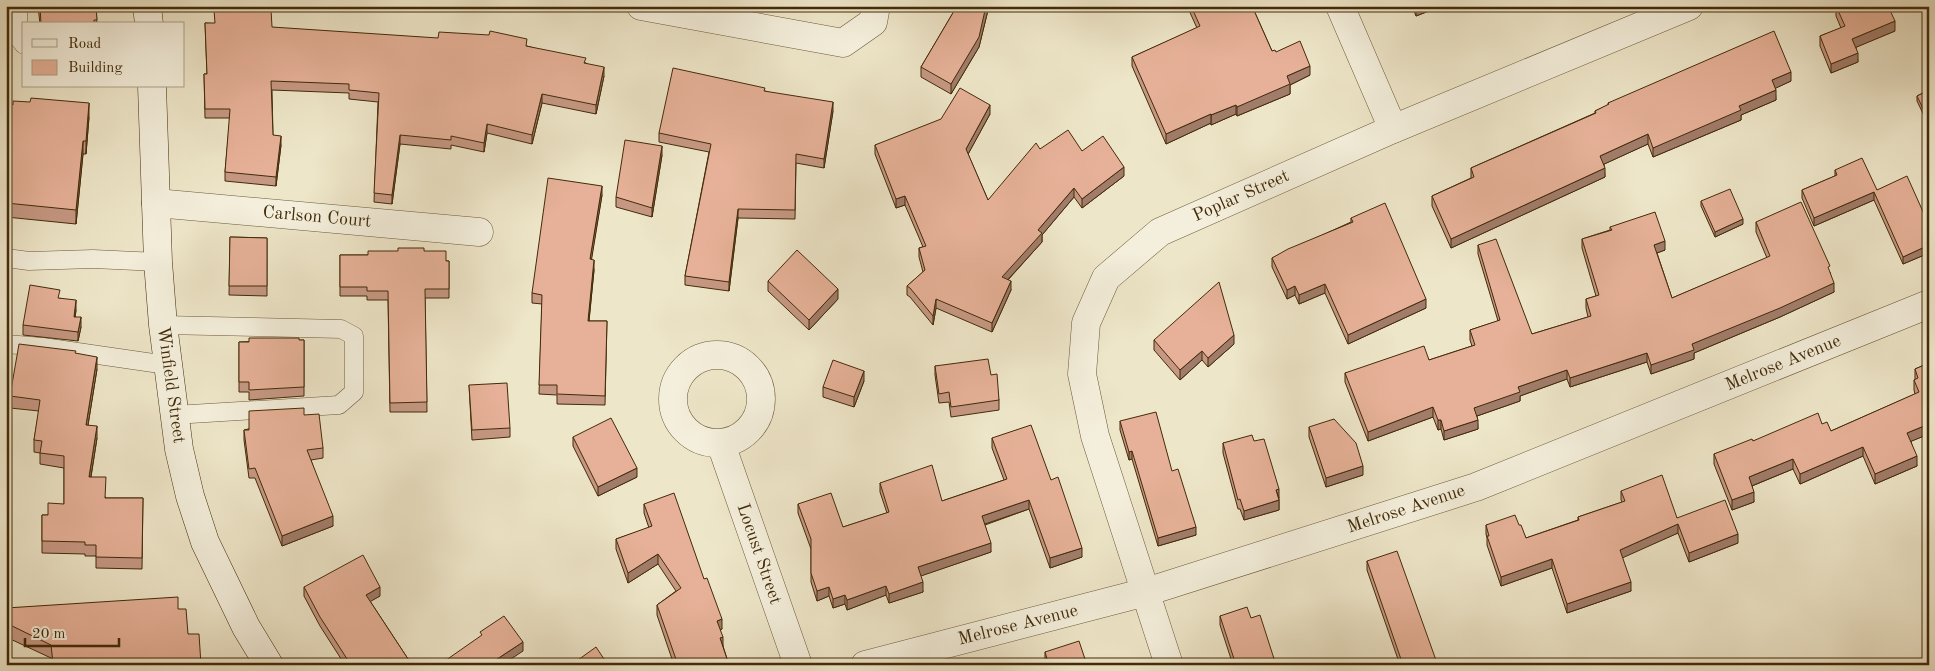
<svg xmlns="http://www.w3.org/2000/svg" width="1935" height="671" font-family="'Old Standard TT',serif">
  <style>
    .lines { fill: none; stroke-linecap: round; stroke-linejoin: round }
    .lane-casing { stroke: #6d5a39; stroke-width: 19 }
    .street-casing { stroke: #6d5a39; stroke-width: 29 }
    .secondary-casing { stroke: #422b09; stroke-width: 29 }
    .lane { stroke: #f4efdc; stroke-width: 18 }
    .street { stroke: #f4efdc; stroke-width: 28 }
    .secondary { stroke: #f4efdc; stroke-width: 28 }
    .wall { fill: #c69883; stroke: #422b09 }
    .shaded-wall { fill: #a17c6a; stroke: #422b09 }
    .building { fill: #e6b198; stroke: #422b09 }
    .labels { text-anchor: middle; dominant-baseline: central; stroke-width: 5; stroke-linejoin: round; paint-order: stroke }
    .street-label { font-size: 18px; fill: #422b09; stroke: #f4efdc }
  </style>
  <rect width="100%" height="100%" fill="#eee6c9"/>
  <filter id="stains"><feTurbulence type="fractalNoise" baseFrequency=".004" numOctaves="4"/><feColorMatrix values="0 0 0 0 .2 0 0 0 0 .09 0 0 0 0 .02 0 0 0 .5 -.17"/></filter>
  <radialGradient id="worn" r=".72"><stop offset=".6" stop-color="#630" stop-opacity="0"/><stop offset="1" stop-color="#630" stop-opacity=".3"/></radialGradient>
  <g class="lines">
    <defs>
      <g id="lane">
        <polyline points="18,6 19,39 24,45"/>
        <polyline points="6,258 29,261 93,259 158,262"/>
        <polyline points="163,325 341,329 354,336 354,392 339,405 174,415"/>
        <polyline points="6,344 43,347 167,365"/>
      </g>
      <g id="street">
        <polyline points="641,6 843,43 873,22 876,6"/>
        <polyline points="1340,6 1393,129"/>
        <polyline points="156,203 479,232"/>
        <circle cx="717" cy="399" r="44"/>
        <polyline points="721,444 798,665"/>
        <polyline points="865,665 1146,592 1476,487 1929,304"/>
        <polyline points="1169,665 1095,436 1082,374 1086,323 1106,278 1160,232 1393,129 1689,6"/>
      </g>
      <g id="secondary">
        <polyline points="147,6 149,24"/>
        <polyline points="152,86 158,262 163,325 179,449 190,496 205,542 246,627 269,665"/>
      </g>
    </defs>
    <use href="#lane" class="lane-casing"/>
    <use href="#street" class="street-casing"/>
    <use href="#secondary" class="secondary-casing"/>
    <use href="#lane" class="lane"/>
    <use href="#street" class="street"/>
    <use href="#secondary" class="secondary"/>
  </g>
  <g class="wall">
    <polygon points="38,6 96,6 97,24 40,24"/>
    <polygon points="957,6 989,6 979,47 951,94 921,77 921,67"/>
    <polygon points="1187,6 1252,6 1272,51 1276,52 1310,75 1290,85 1290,94 1237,116 1236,114 1211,125 1211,123 1166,144 1132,66 1132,57 1197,28"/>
    <polygon points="1412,6 1442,6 1416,16"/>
    <polygon points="1836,6 1895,31 1856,47 1858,62 1831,73 1820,46 1820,36 1841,28 1836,16"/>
    <polygon points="205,23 527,46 586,63 604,76 596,114 542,103 532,144 487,133 484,152 451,145 451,149 400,144 392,204 374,202 378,102 349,99 349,93 272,90 273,135 281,145 276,186 225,181 225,172 230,118 205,118 204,74 207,74"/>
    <polygon points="1791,81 1775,88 1776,100 1741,115 1741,120 1653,157 1648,144 1604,164 1605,177 1451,248 1432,206 1432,196 1471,178 1471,168 1595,113 1595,111 1608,105 1608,103"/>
    <polygon points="1929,90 1929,126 1917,101 1917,96"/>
    <polygon points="765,91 833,111 824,168 796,163 795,219 738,218 729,291 685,285 685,276 709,152 659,142 659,133"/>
    <polygon points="6,103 89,117 86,154 83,154 76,224 6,217"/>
    <polygon points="990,114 968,154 988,200 1040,149 1082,151 1124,176 1082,208 1074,197 1042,235 1042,242 1008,280 1011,290 992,332 936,308 933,325 910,297 907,295 907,286 923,272 919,257 919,248 923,247 905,205 896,208 875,154 875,145"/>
    <polygon points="662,155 652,217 616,207 616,197"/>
    <polygon points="1835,170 1877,190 1929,225 1929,253 1903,264 1874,200 1814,226 1802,198 1802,190 1835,176"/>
    <polygon points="602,195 591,260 594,270 589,321 607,321 605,405 557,404 557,395 539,394 542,304 532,303 532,293"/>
    <polygon points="1701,201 1743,224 1715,237 1701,206"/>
    <polygon points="1351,218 1426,308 1348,344 1325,293 1299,304 1295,295 1287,299 1272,267 1272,258 1351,222"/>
    <polygon points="1756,222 1830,272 1834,292 1780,317 1694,353 1694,359 1651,374 1647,362 1570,387 1567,379 1520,396 1520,401 1477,416 1478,429 1444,440 1441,429 1438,430 1433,417 1368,441 1345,382 1345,373 1429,360 1472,346 1470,340 1470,330 1498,321 1478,254 1478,245 1532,334 1588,317 1586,308 1586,299 1596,296 1582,248 1582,239 1610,230 1610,227 1665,250 1657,253 1672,298 1767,258 1756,232"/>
    <polygon points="230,237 267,238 267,296 229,295"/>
    <polygon points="424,251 446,261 449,261 449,298 425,298 427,412 390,412 388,300 367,300 367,296 340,296 340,255 368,255"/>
    <polygon points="768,281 838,299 809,330 768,291"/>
    <polygon points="60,298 76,310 75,317 81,327 78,341 23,335 23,325"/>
    <polygon points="304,340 304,396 249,400 249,392 239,392 239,342"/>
    <polygon points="1154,340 1234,344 1208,367 1202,360 1180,380 1154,350"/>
    <polygon points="76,354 97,369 88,425 97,438 91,477 106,498 143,498 142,569 96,568 96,556 85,556 85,554 42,553 42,515 48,515 64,504 64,468 40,464 40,453 34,452 34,440 39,411 10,408 10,396"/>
    <polygon points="1929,363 1929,434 1911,441 1917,466 1875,484 1863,456 1800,484 1793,469 1752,486 1754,502 1732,510 1714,464 1714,454 1753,441 1822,424 1831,431 1915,394 1914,390 1914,380 1915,379 1915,369"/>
    <polygon points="935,366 991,375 999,400 999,410 951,417 949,402 939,403 935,375"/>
    <polygon points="864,381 854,407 823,397 823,387"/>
    <polygon points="469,385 510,428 510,437 472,440"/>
    <polygon points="304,415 323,448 323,458 311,460 333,526 282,546 255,478 249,478 244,440 244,430"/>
    <polygon points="1120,421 1172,471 1196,535 1158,546 1132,459 1129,460 1120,430"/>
    <polygon points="1309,427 1363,475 1326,487 1309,437"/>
    <polygon points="573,437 637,477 598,496 573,446"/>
    <polygon points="992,438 1051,480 1082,557 1050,568 1029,509 985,525 991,552 920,576 923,592 889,603 886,595 847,610 845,604 833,608 829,596 817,601 811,582 811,549 798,513 798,504 843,527 887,513 880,492 880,483 942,501 1004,480 992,448"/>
    <polygon points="1254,441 1279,498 1279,510 1244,520 1240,509 1238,509 1223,453 1223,443"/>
    <polygon points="1621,491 1677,518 1738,543 1689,562 1678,533 1622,557 1631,591 1567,613 1552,568 1501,586 1487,545 1487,538 1486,534 1486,525 1519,525 1526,538 1578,520 1578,517 1622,502 1621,500"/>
    <polygon points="644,504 704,579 722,629 720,630 723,646 729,665 674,665 657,615 657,605 676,591 658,564 628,583 616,549 616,539 649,528 644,513"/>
    <polygon points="1367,561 1437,665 1400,665 1367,570"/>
    <polygon points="304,587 380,596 370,601 412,665 345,665 320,626 304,596"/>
    <polygon points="6,608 178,609 188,634 201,665 52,665 51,658 6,637"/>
    <polygon points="1220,616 1251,618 1276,665 1233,665 1220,625"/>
    <polygon points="1045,652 1087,665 1046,665 1045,661"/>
  </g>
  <g class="shaded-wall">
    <polygon points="986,6 989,6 979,47 951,94 951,84"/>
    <polygon points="1417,6 1442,6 1416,16 1416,7"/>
    <polygon points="1895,21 1895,31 1852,49 1852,39"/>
    <polygon points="1858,53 1858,62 1831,73 1831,64"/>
    <polygon points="1310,66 1310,75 1290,85 1290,94 1237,116 1237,107 1287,76"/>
    <polygon points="604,67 604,76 596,114 596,105"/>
    <polygon points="1791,72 1791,81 1772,90 1772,80"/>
    <polygon points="1776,90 1776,100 1741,115 1741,120 1653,157 1653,148 1739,106"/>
    <polygon points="542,94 542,103 532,144 532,135"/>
    <polygon points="833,102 833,111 824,168 824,159"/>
    <polygon points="89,103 89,117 86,154 86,141"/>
    <polygon points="990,105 990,114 966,158 966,149"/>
    <polygon points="1236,105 1236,114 1211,125 1211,115"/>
    <polygon points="1211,114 1211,123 1166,144 1166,134"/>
    <polygon points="487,124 487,133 484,152 484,143"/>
    <polygon points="1648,134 1648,144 1600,166 1600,156"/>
    <polygon points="400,135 400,144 392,204 392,195"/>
    <polygon points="281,136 281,145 276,186 276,177"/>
    <polygon points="83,141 83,154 76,224 76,210"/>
    <polygon points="662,146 662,155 652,217 652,208"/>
    <polygon points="1124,167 1124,176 1082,208 1082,199"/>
    <polygon points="1605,168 1605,177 1451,248 1451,239"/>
    <polygon points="602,186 602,195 590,269 590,259"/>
    <polygon points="1074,188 1074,197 1042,235 1042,242 1002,286 1002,277 1038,230"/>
    <polygon points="1874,192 1874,200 1814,226 1814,218"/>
    <polygon points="905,196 905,205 896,208 896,199"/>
    <polygon points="738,209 738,218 729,291 729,282"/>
    <polygon points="1743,219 1743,224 1715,237 1715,232"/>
    <polygon points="1665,241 1665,250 1654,254 1654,245"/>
    <polygon points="1929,245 1929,253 1903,264 1903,257"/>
    <polygon points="594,260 594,270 588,330 588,321"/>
    <polygon points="1011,281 1011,290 992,332 992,323"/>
    <polygon points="1834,283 1834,292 1780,317 1694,353 1694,359 1651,374 1651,365 1692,344"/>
    <polygon points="1325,284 1325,293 1299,304 1299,295"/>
    <polygon points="1295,286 1295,295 1287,299 1287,290"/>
    <polygon points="838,289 838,299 809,330 809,320"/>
    <polygon points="936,299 936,308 933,325 933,316"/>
    <polygon points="1426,299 1426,308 1348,344 1348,335"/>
    <polygon points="76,300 76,310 74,326 74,317"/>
    <polygon points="81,317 81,327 78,341 78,332"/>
    <polygon points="1234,335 1234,344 1208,367 1208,358"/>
    <polygon points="1202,351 1202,360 1180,380 1180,370"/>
    <polygon points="1647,353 1647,362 1570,387 1570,378"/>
    <polygon points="97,357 97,369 86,437 86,425"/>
    <polygon points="1567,370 1567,379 1520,396 1520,401 1474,417 1474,408 1518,387"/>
    <polygon points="864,371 864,381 854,407 854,397"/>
    <polygon points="1433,407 1433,417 1368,441 1368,432"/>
    <polygon points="1438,420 1441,420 1441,429 1438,430"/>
    <polygon points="1478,420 1478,429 1444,440 1444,431"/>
    <polygon points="1929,424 1929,434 1907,443 1907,433"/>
    <polygon points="97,426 97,438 89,488 89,477"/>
    <polygon points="1863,447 1863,456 1800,484 1800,474"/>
    <polygon points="1132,451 1132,459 1129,460 1129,452"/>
    <polygon points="1917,456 1917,466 1875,484 1875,474"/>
    <polygon points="1793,459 1793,469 1749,487 1749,477"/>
    <polygon points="1363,466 1363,475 1326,487 1326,478"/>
    <polygon points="637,468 637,477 598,496 598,487"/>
    <polygon points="1279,489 1279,498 1276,490"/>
    <polygon points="1754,492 1754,502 1732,510 1732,500"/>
    <polygon points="1029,500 1029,509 982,525 982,516"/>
    <polygon points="1279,500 1279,510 1244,520 1244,511"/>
    <polygon points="333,516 333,526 282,546 282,536"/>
    <polygon points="1678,524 1678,533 1620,559 1620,550"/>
    <polygon points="1196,527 1196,535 1158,546 1158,538"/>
    <polygon points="1738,534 1738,543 1689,562 1689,553"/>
    <polygon points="991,543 991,552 918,577 918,567"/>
    <polygon points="1082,548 1082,557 1050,568 1050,558"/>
    <polygon points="658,554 658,564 628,583 628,573"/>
    <polygon points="1552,559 1552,568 1501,586 1501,577"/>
    <polygon points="923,582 923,592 889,603 889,594"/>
    <polygon points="1631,582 1631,591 1567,613 1567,604"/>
    <polygon points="886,586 886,595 847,610 847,600"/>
    <polygon points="380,587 380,596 366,604 366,595"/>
    <polygon points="829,587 829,596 817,601 817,591"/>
    <polygon points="845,595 845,604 833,608 833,599"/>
    <polygon points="722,619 722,629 717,631 717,621"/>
    <polygon points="723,637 723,647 720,638"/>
    <polygon points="523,642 523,651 502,665 488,665"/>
  </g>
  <g class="building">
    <polygon points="40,6 96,6 97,20 94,20 94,24 41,24"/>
    <polygon points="957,6 986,6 979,37 951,84 921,67"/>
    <polygon points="1191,6 1252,6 1272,51 1275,50 1276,52 1300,41 1310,66 1287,76 1290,84 1237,107 1236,105 1211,115 1211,114 1166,134 1132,57 1200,26"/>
    <polygon points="1836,6 1888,6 1895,21 1852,39 1858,53 1831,64 1820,36 1845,26"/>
    <polygon points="271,9 272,27 438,38 439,32 489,35 490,31 527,39 526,46 586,58 584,63 604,67 596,105 542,94 532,135 487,124 484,143 451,136 451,140 400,135 392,195 374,193 379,93 349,90 349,84 271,81 273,135 281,136 276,177 225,172 230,109 205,109 204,74 207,74 205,23 215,23 214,10"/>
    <polygon points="1774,31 1791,72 1772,80 1776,90 1739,106 1741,110 1653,148 1648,134 1600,156 1605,168 1451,239 1432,196 1474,177 1471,168 1596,113 1595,111 1609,104 1608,103"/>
    <polygon points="673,68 765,88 764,91 833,102 824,159 796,154 795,210 738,209 729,282 685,276 711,144 659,133"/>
    <polygon points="960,88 990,105 966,149 988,200 1036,143 1040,149 1068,130 1082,151 1103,136 1124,167 1082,199 1074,188 1038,230 1042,233 1002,277 1011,281 992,323 936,299 933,316 910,288 907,286 925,270 919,248 926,246 905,196 896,199 875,145 941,119"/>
    <polygon points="1929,90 1929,121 1917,96"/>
    <polygon points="31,98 89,103 86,141 83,141 76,210 6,203 6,103 13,105 13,101 30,102"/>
    <polygon points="625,140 662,146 652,208 616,197"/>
    <polygon points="1862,158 1877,190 1907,176 1929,225 1929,245 1903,257 1874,192 1814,218 1802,190 1837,175 1835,170"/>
    <polygon points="548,178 602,186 590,259 594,260 588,321 607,321 605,396 557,394 557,385 539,385 542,295 532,293"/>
    <polygon points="1730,189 1743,219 1715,232 1701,201"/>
    <polygon points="1801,202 1830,266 1828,267 1834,283 1780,308 1692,344 1694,350 1651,365 1647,353 1570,378 1567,370 1518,387 1520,392 1474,408 1478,420 1444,431 1441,420 1438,420 1433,407 1368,432 1345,373 1424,346 1429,360 1475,345 1470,330 1500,320 1478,245 1496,239 1532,334 1591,316 1586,299 1599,295 1582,239 1612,230 1610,227 1655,212 1665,241 1654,245 1672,298 1770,256 1756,222"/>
    <polygon points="1385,203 1426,299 1348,335 1325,284 1299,295 1295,286 1287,290 1272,258 1288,249 1353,222 1351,218"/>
    <polygon points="230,237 267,238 267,286 229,286"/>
    <polygon points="398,248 424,248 424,251 446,251 446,261 449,261 449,289 425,289 427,402 390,403 388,291 367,291 367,287 340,287 340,255 368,255 368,251 398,251"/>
    <polygon points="797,250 838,289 809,320 768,281"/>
    <polygon points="1219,282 1234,335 1208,358 1202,351 1180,370 1154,340"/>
    <polygon points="30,285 60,290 58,298 76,300 74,317 81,317 78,332 23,325"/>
    <polygon points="249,338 299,338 299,340 304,340 304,387 249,390 249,382 239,382 239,342 249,342"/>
    <polygon points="19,344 76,351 75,353 97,357 86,425 97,426 89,477 106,477 105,498 143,498 142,558 96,557 96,545 85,545 85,542 42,541 42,515 48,515 48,503 64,504 64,456 40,453 42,441 34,440 40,400 10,396"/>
    <polygon points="988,359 991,375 997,374 999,400 951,407 949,392 939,394 935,366"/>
    <polygon points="833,360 864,371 854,397 823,387"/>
    <polygon points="1929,363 1929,424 1907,433 1917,456 1875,474 1863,447 1800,474 1793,459 1749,477 1754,492 1732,500 1714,454 1752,439 1753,441 1818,413 1822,424 1827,422 1831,431 1919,392 1914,380 1918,378 1915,369"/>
    <polygon points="507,383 510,428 472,430 469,385"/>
    <polygon points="304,408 304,415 319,414 323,448 307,450 333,516 282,536 255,468 249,469 244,430 249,430 249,411"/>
    <polygon points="1156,412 1172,471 1178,469 1196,527 1158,538 1132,451 1129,452 1120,421"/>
    <polygon points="611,418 637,468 598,487 573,437"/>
    <polygon points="1334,419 1356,443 1363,466 1326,478 1309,427"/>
    <polygon points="1031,425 1051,480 1058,477 1082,548 1050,558 1029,500 982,516 991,543 918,567 923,582 889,594 886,586 847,600 845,595 833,599 829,587 817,591 811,573 811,539 798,504 831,493 843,527 889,512 880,483 932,465 942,501 1007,479 992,438"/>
    <polygon points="1252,435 1254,441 1264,439 1279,489 1276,490 1279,500 1244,511 1240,499 1238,500 1223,443"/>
    <polygon points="1662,475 1677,518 1725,500 1738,534 1689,553 1678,524 1620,550 1631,582 1567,604 1552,559 1501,577 1487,536 1489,536 1486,525 1515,515 1519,525 1521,525 1526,538 1579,520 1578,517 1625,501 1621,491"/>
    <polygon points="674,493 704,579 707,578 722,619 717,621 723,637 720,638 729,665 678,665 657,605 681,588 658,554 628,573 616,539 652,526 644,504"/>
    <polygon points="1397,551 1437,663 1432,665 1403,665 1367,561"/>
    <polygon points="363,555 380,587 366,595 412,665 351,665 320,617 304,587"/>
    <polygon points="178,597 178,609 186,609 188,634 199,634 201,665 64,665 64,662 53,663 51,645 6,623 6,608"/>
    <polygon points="1247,607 1251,618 1260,615 1276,665 1236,665 1220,616"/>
    <polygon points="504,616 523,642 488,665 439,665 482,635 480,632"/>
    <polygon points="1079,641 1087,665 1049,665 1045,652"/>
    <polygon points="596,647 608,665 571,665"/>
    <polygon points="1292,662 1292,665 1284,665"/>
  </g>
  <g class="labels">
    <g class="street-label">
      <text transform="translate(1241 196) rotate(-24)">Poplar Street</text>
      <text transform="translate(317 217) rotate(5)">Carlson Court</text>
      <text transform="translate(1783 363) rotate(-22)">Melrose Avenue</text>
      <text transform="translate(171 385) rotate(82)">Winfield Street</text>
      <text transform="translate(1406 509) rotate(-18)">Melrose Avenue</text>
      <text transform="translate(759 554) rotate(71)">Locust Street</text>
      <text transform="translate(1018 625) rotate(-14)">Melrose Avenue</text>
    </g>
  </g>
  <rect width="1935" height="671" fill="none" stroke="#eee6c9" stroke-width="25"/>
  <rect x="8" y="8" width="1920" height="656" fill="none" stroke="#422b09" stroke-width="2.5"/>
  <rect x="12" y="12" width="1910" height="646" fill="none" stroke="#422b09"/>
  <rect x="22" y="22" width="162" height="65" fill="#f4efdc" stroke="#ada188"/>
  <rect x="32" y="39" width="25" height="8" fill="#f4efdc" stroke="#ada188"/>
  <text x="68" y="48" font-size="15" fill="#422b09">Road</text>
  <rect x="32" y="60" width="25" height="15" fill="#e6b198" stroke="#ada188"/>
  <text x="68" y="72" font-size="15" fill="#422b09">Building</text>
  <path d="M25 638v8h94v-8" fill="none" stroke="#422b09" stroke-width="2.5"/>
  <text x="32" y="638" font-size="15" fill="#422b09" stroke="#f4efdc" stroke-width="4" paint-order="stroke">20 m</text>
  <rect width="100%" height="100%" filter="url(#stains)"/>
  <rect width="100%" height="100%" fill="url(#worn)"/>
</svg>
